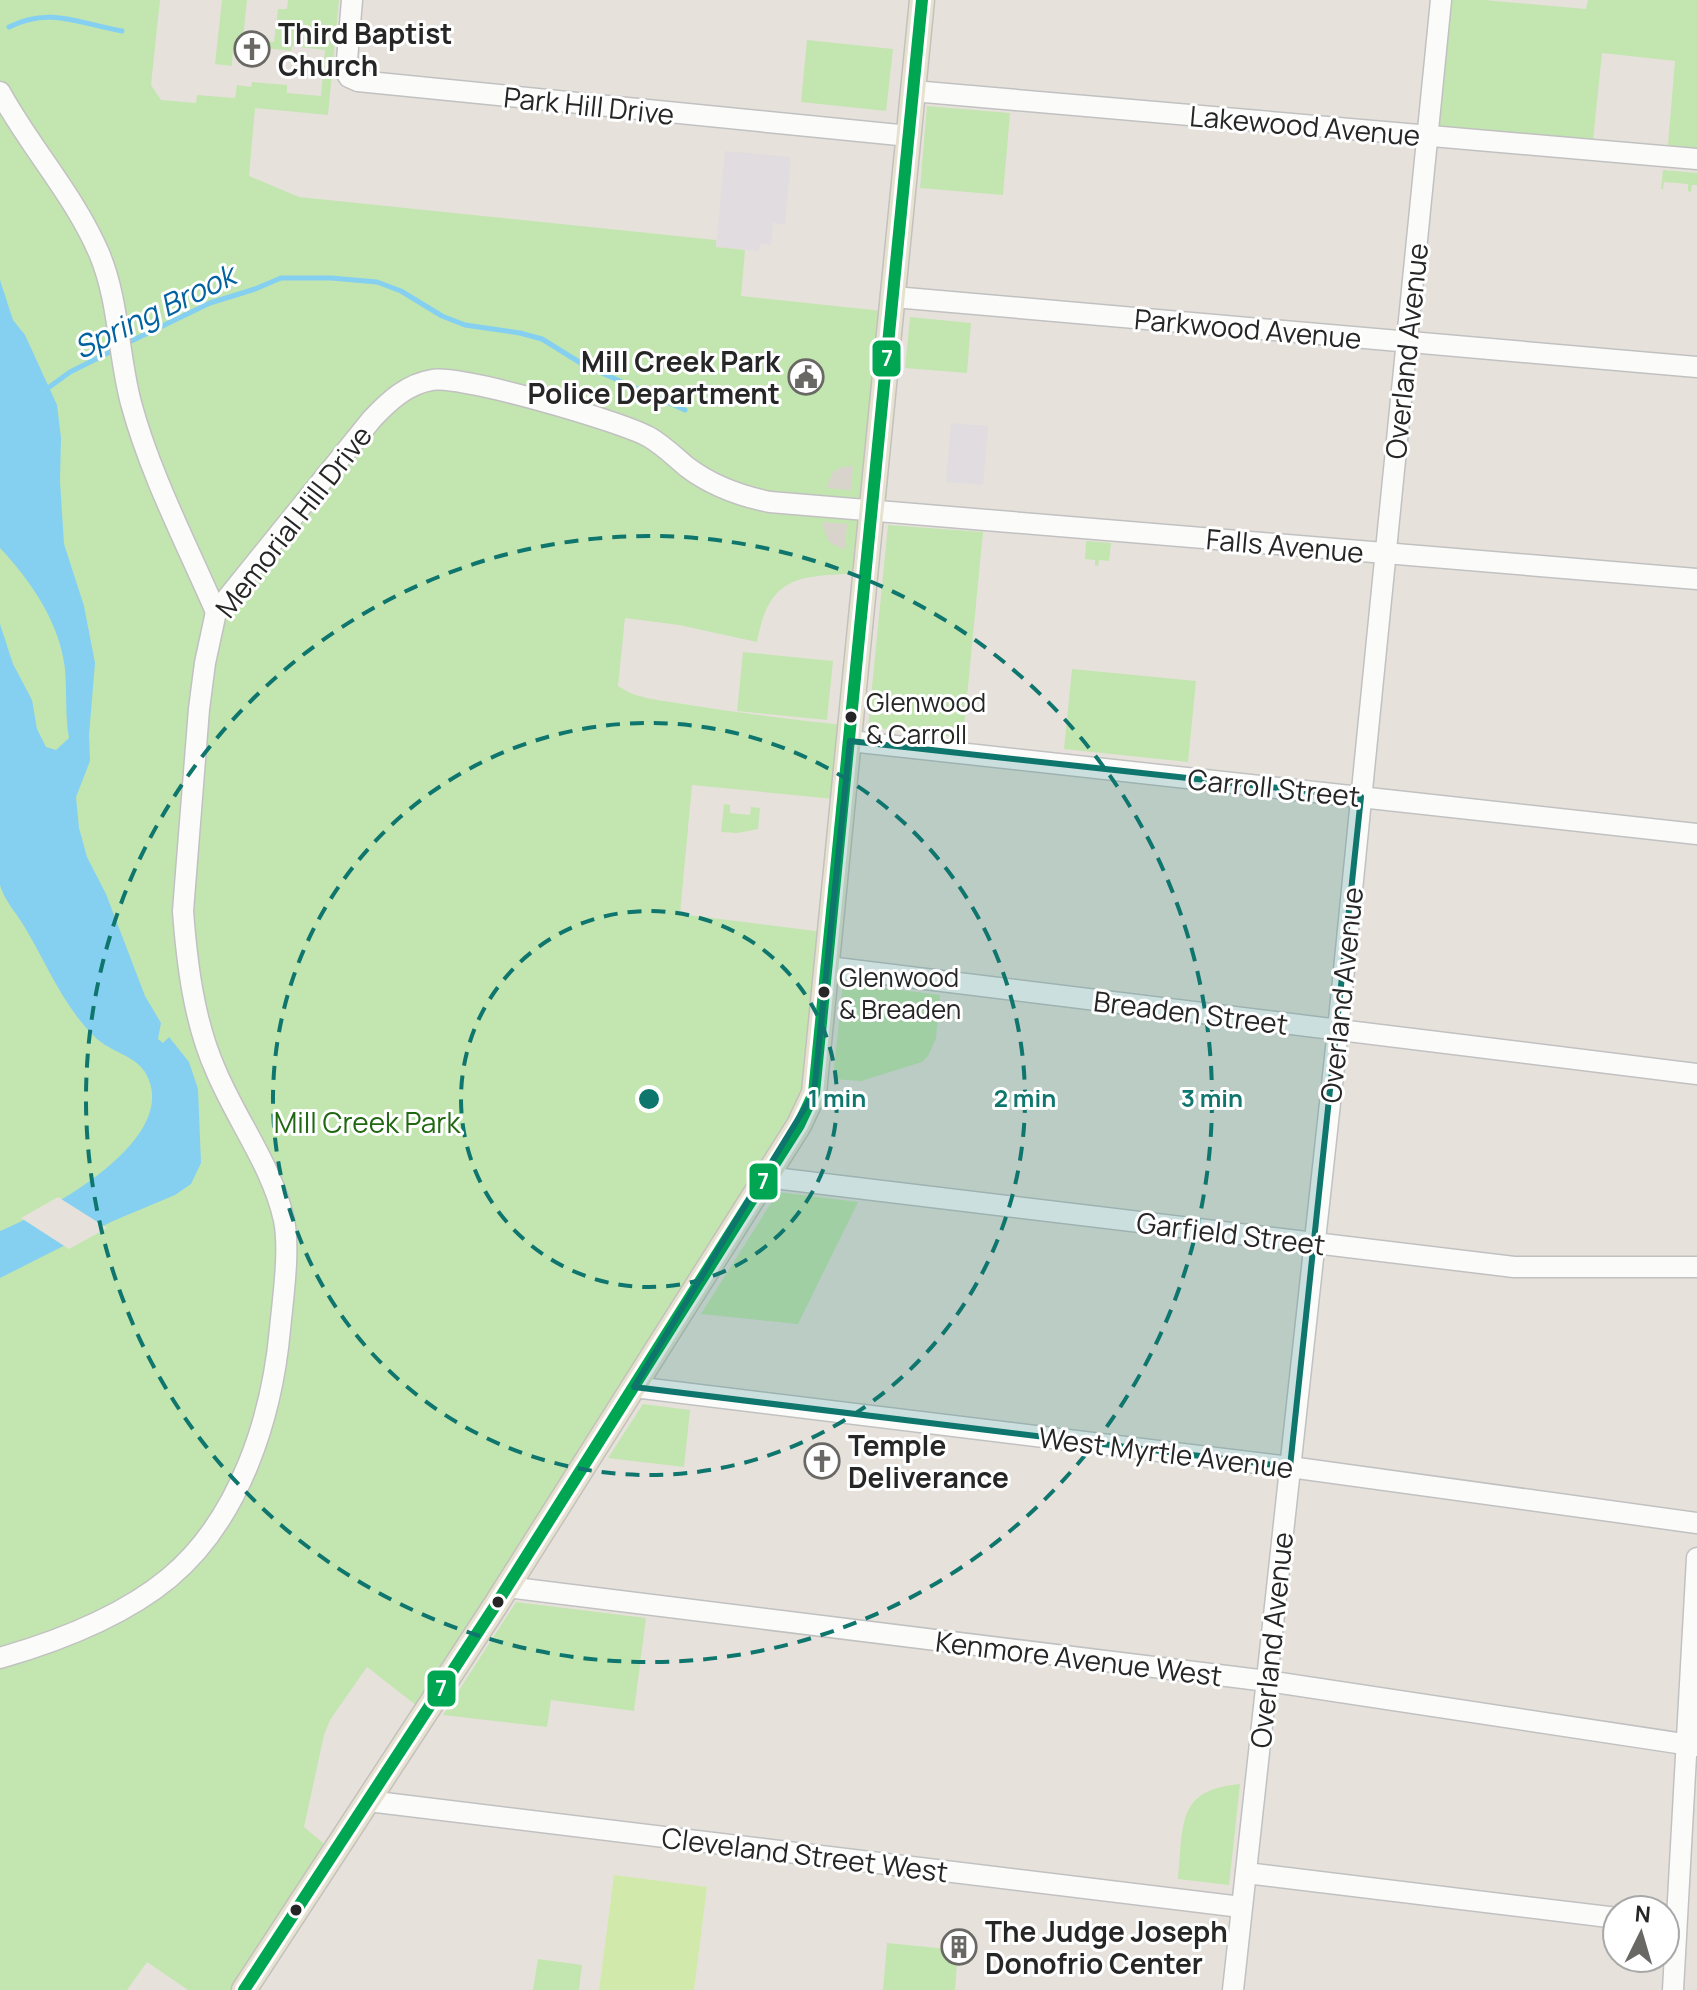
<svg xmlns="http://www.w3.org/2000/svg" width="1697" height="1990" font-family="Manrope,sans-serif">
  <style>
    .industrial { fill: #e0dcdf }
    .green { fill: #c3e5b0 }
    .pitch { fill: #d1eaac }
    .plaza { fill: #d8d4cc }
    .water { fill: #85d0f0 }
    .pier { fill: #e6e2db }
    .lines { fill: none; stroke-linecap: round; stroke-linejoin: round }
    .stream { stroke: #85d0f0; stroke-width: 5 }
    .minor-casing { stroke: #c2c1c2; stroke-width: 23 }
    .major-casing { stroke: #c3c1bf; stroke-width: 27 }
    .minor { stroke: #fbfbfa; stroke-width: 20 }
    .major { stroke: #e7e2cf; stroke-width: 24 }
    .bus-1-casing { stroke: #fff; stroke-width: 18 }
    .bus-1 { stroke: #00a651; stroke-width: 12 }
    .marked { fill: #0f766e; fill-opacity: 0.2; stroke: #0f766e; stroke-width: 6; stroke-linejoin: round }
    .ring { fill: none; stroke: #0f766e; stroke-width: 4; stroke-dasharray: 14 10 }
    .bus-dot { fill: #262626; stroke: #fff; stroke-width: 3 }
    .labels { text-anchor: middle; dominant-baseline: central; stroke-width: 6; stroke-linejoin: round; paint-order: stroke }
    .bus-label { font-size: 26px; fill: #262626; stroke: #fff; text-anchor: start }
    .poi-label { font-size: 28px; font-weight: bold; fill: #262626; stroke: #fff; text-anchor: start }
    .street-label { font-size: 28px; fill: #262626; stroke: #fff }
    .park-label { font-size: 28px; fill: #206812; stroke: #fff }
    .water-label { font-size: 30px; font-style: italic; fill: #0162a0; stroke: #fff }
    .centre { fill: #0f766e; stroke: #fff; stroke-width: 4 }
    .ring-label { font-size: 24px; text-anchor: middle; font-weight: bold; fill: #0f766e; stroke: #fff; stroke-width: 6; stroke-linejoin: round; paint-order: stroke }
    .line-badge { stroke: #fff; stroke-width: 3 }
    .badge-label { font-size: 22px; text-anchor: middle; font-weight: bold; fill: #fff }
  </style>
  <rect width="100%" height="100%" fill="#e6e2db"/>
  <g class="industrial">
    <polygon points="725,151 791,157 785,224 773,223 771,245 760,244 759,251 716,247"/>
    <polygon points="951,423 988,426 983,485 946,482"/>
  </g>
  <g class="green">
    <path d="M0 0H160L151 85 161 100 196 103 197 95 235 98 237 85 251 87 252 82 287 85V93L321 96 325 50 292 46 291 51 265 48V41L274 42 278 9H287L288 0H339L328 115 255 108 249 176 299 197 716 240V247L745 250 741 296 892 312 866 573C804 577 770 570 757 642L679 625 625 618 618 686C636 699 661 700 683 704 739 713 795 720 852 726L844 800 692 785 680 914 831 933 817 1079 426 1713 367 1667 330 1720 324 1735 304 1827 334 1852 244 1990H188L147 1962 127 1990H0Z"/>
    <polygon points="222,0 247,0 242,48 233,48 232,66 215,64"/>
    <polygon points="1441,0 1484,0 1586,9 1588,0 1697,0 1697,159 1667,156 1675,61 1602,53 1592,150 1427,136"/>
    <polygon points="807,40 893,49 886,111 801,102"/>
    <polygon points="927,106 1010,113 1003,195 920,188"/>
    <polygon points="1663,170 1697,173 1697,185 1692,185 1691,192 1688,191 1688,184 1664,182 1663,189 1661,189"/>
    <polygon points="910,317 971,323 967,373 905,368"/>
    <polygon points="888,525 983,532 963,738 868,727"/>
    <polygon points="1086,541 1111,543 1109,561 1099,560 1098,566 1095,566 1095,560 1085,559"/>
    <polygon points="743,652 833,661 827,720 737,711"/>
    <polygon points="1072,669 1196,681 1188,762 1064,749"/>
    <polygon points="724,804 730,805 730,813 750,815 751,807 760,808 758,829 738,833 721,832"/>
    <polygon points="843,983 940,995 936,1038 928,1056 922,1062 861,1081 833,1079"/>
    <polygon points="778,1192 858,1202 798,1324 701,1314"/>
    <polygon points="643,1404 690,1410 684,1467 608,1458"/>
    <polygon points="516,1602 646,1618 634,1711 551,1700 547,1727 443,1715"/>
    <path d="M1240 1784 1229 1885 1178 1879C1184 1825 1175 1790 1240 1784Z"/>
    <polygon points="887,1943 958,1950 955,1990 883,1990"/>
    <polygon points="538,1959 582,1965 579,1990 533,1990"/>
  </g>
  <polygon class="pitch" points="614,1875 707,1887 694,1990 599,1990"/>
  <g class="plaza">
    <polygon points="853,466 851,490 826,488 833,472 842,467"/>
    <polygon points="822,522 847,524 845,549 835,546 828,540"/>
  </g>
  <path class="water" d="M0 280 13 320 25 335 57 405 61 438 60 481 64 544 84 606 95 663 89 735 90 761 76 797 79 828 87 857 106 894 145 996 161 1023 158 1039 163 1043 169 1037 189 1062 198 1089 201 1163 191 1184 175 1195 113 1221 0 1278V1231C46 1212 185 1139 145 1072 134 1055 111 1052 96 1038 64 1008 47 964 24 926 17 914 3 898 0 885 0 867 0 831 0 812 0 749 0 687 0 624L13 664 32 700 37 729 46 747 56 750 69 738C65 715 67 692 65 669 60 623 31 581 0 548Z"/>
  <polygon class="pier" points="58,1197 107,1228 69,1249 21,1218"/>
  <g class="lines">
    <g class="stream">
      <path d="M9 27C50 6 80 24 122 31"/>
      <polyline points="125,344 210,303 255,289 281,278 331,278 377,282 401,291 442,316 465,325 520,333 542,339 584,365 685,410"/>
      <polyline points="48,388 70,372 116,349"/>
    </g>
    <defs>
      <g id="minor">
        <polyline points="352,0 346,72 349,77 358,81 909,136"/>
        <polyline points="913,91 1697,159"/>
        <path d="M0 92C30 147 74 195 99 253 119 300 118 354 131 403 150 474 187 545 216 612"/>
        <polyline points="894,297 1697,367"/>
        <polyline points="850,741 1697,834"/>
        <polyline points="828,967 1697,1074"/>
        <polyline points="766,1177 1514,1267 1697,1267"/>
        <polyline points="634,1387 1290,1467 1697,1523"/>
        <polyline points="507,1587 1267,1681 1697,1746"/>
        <path d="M0 1658C59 1641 122 1617 169 1578 240 1519 272 1417 280 1329 283 1298 290 1250 284 1220 272 1166 237 1121 216 1071 194 1022 187 964 183 911L199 709 205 663 216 612 372 419C389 401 407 384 432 380 462 375 620 421 649 437 663 445 675 457 687 467 712 486 740 496 770 502L1697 579"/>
        <polyline points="368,1801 1241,1907"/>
        <polyline points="1246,1873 1617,1918"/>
        <polyline points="1233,1990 1338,1030 1441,0"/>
        <polyline points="1673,1990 1697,1558"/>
      </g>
      <polyline id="major" points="244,1990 495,1606 799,1125 814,1093 922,0"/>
    </defs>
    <use href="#minor" class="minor-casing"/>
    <use href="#major" class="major-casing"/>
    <use href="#minor" class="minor"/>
    <use href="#major" class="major"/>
    <defs>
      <polyline id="bus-1" points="244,1990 495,1606 799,1125 814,1093 922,0"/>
    </defs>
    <use href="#bus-1" class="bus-1-casing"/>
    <use href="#bus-1" class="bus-1"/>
  </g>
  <path class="marked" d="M850 741 1361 797 1290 1467 634 1387 814 1093Z"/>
  <g class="ring">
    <circle cx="649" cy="1099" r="188"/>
    <circle cx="649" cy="1099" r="376"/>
    <circle cx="649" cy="1099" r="563"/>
  </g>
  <defs>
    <symbol id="church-ring" viewBox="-11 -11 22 22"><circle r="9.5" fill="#fff" stroke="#696865" stroke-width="1.5"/><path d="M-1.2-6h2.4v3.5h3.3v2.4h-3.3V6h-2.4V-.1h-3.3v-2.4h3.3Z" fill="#696865"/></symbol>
    <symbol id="civic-ring" viewBox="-11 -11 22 22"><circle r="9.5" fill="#fff" stroke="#696865" stroke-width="1.5"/><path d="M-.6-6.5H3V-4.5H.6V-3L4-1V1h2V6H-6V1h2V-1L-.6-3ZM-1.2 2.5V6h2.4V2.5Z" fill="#696865"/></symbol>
    <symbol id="building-ring" viewBox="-11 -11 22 22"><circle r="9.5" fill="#fff" stroke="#696865" stroke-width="1.5"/><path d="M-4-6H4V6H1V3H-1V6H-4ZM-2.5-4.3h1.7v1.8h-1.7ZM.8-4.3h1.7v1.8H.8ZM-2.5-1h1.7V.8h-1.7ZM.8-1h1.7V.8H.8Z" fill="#696865"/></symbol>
  </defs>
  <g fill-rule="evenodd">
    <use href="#church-ring" x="232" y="29" width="40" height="40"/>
    <use href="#civic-ring" x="786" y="357" width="40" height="40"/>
    <use href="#church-ring" x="802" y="1441" width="40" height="40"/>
    <use href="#building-ring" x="939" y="1927" width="40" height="40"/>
  </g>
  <g class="bus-dot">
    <circle cx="851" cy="717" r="7"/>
    <circle cx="824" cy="992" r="7"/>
    <circle cx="498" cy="1602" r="7"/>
    <circle cx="296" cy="1910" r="7"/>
  </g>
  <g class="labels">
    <g class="bus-label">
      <text x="866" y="702">Glenwood<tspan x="866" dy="32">&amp; Carroll</tspan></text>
      <text x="839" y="977">Glenwood<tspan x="839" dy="32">&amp; Breaden</tspan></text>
    </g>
    <g class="poi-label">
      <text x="278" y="33">Third Baptist<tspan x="278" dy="32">Church</tspan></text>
      <text x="780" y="361" text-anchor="end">Mill Creek Park<tspan x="780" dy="32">Police Department</tspan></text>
      <text x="848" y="1445">Temple<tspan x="848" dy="32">Deliverance</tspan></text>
      <text x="985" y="1931">The Judge Joseph<tspan x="985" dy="32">Donofrio Center</tspan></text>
    </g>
    <g class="street-label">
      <text transform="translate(589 105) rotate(6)">Park Hill Drive</text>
      <text transform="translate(1305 125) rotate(5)">Lakewood Avenue</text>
      <text transform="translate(1248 328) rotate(5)">Parkwood Avenue</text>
      <text transform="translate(1406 351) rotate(-84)">Overland Avenue</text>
      <text transform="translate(293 521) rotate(-52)">Memorial Hill Drive</text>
      <text transform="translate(1285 545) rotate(5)">Falls Avenue</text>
      <text transform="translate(1274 787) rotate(6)">Carroll Street</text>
      <text transform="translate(1341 995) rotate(-84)">Overland Avenue</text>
      <text transform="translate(1191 1012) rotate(7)">Breaden Street</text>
      <text transform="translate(1231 1233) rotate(7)">Garfield Street</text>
      <text transform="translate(1166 1452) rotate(7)">West Myrtle Avenue</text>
      <text transform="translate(1271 1640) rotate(-84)">Overland Avenue</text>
      <text transform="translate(1079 1658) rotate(7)">Kenmore Avenue West</text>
      <text transform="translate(805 1854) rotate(7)">Cleveland Street West</text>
    </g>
    <g class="park-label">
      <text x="367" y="1122">Mill Creek Park</text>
    </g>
    <g class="water-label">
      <text transform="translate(154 311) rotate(-26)">Spring Brook</text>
    </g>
  </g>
  <circle cx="649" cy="1099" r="12" class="centre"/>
  <g class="ring-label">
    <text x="837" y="1107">1 min</text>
    <text x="1025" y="1107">2 min</text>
    <text x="1212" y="1107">3 min</text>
  </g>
  <g class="line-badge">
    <rect x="871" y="339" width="31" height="39" rx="8" fill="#00a651"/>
    <rect x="748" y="1162" width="31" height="39" rx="8" fill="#00a651"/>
    <rect x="426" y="1669" width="31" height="39" rx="8" fill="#00a651"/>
  </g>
  <g class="badge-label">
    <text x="887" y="366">7</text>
    <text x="763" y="1189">7</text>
    <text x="441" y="1696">7</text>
  </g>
  <g transform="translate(1641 1934) rotate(5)"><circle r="38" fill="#ffffff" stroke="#a8a8a8" stroke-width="2"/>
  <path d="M0-6L14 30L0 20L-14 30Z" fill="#696865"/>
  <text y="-12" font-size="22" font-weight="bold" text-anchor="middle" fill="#262626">N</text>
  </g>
</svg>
